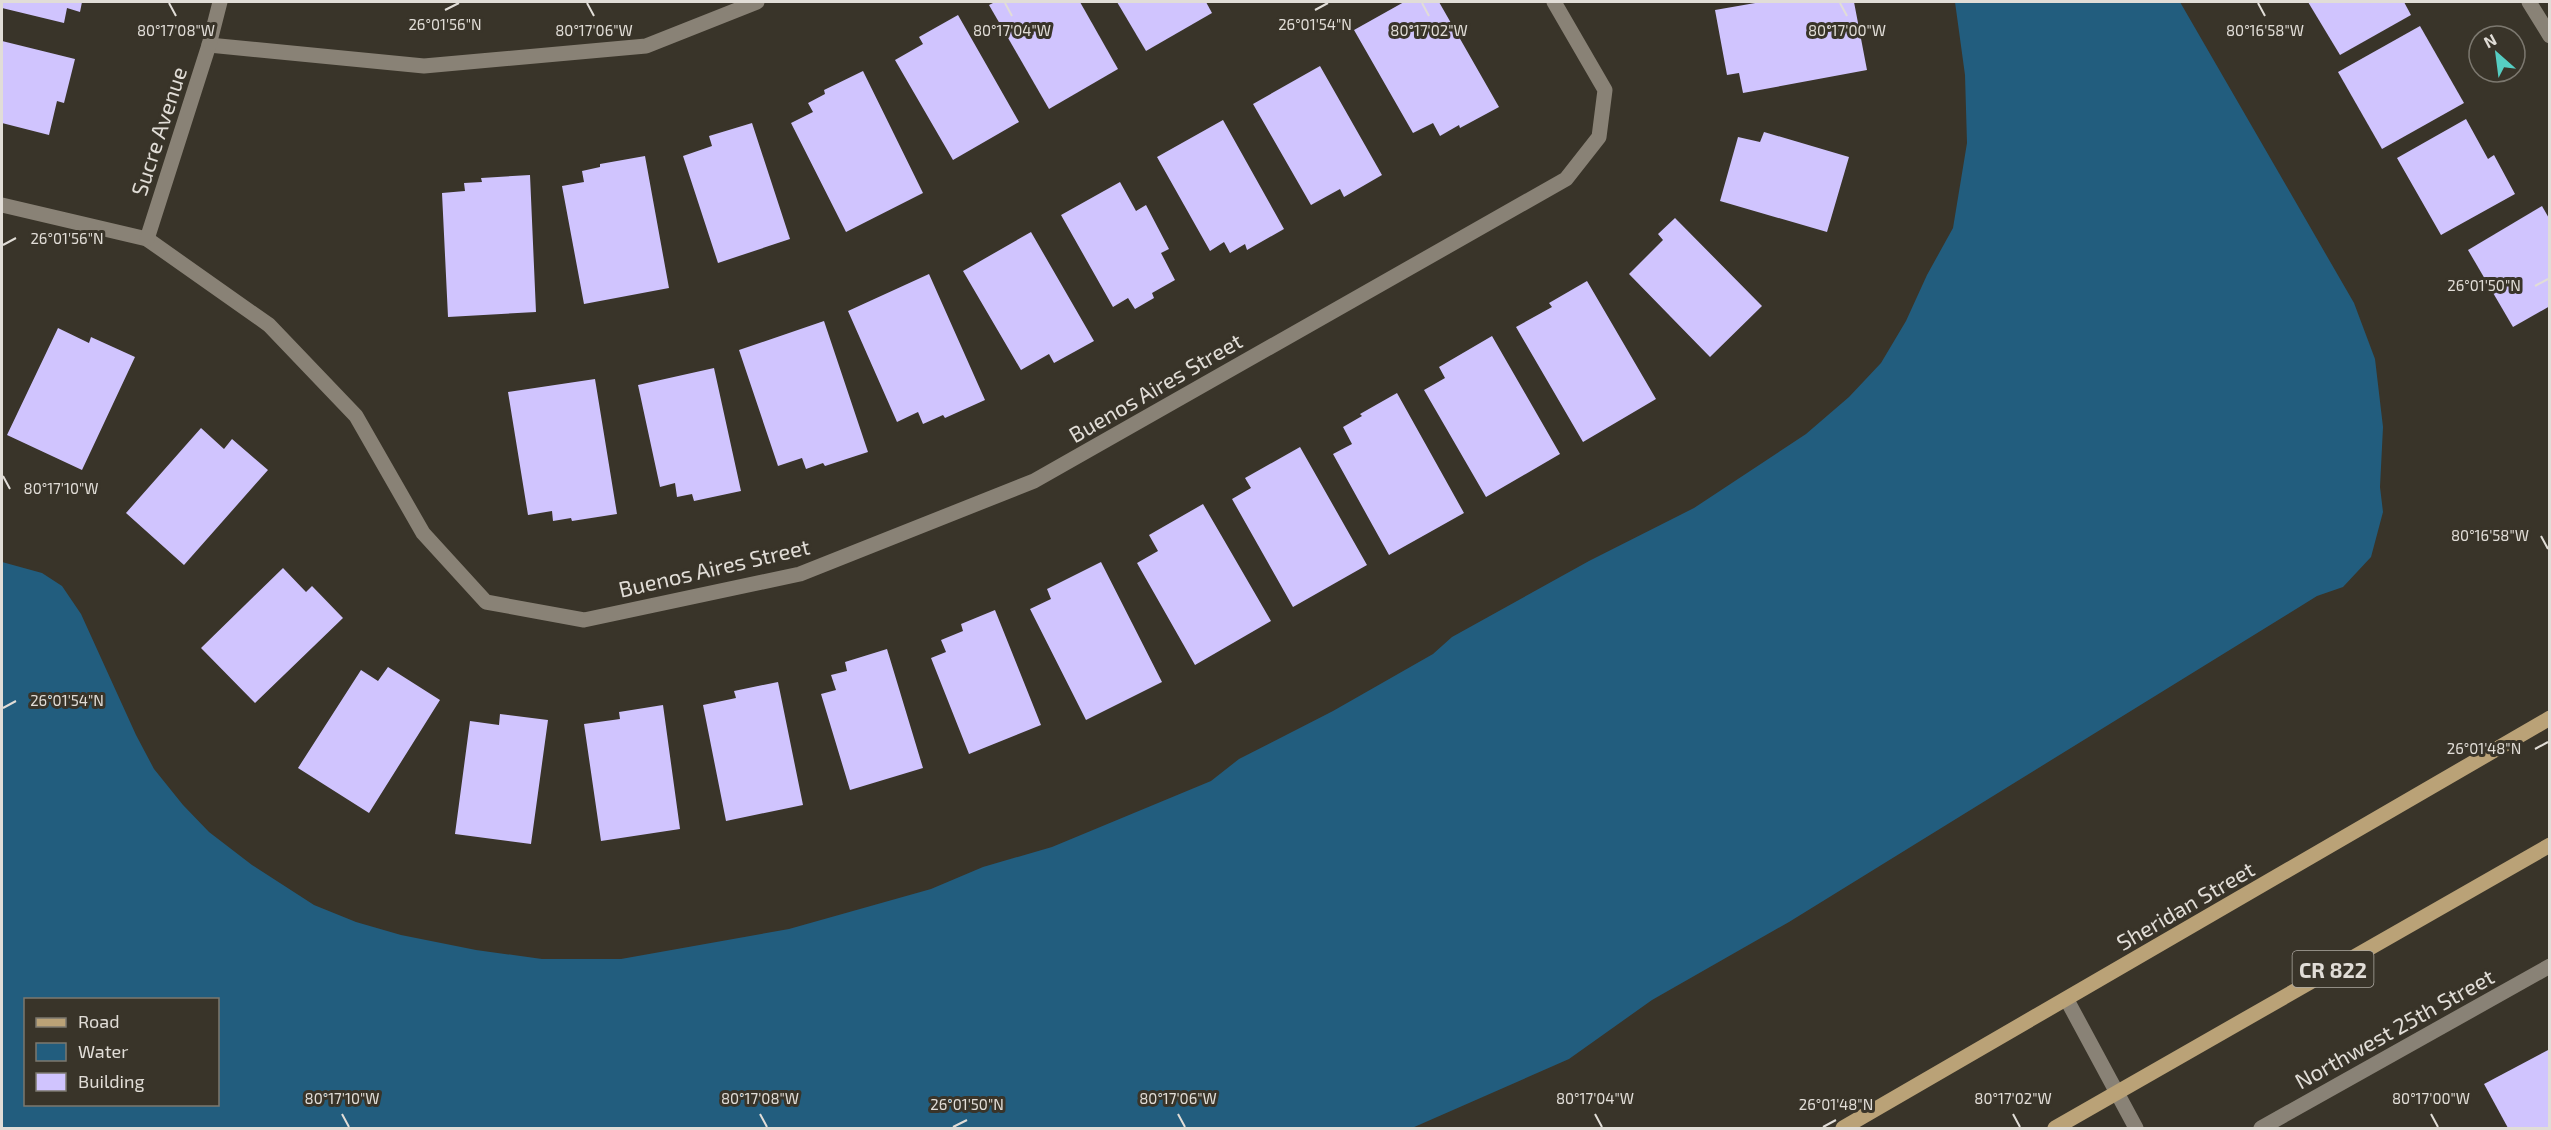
<svg xmlns="http://www.w3.org/2000/svg" width="2551" height="1130" font-family="'Exo 2',sans-serif">
  <style>
    .water { fill: #225d7e; fill-rule: evenodd }
    .building { fill: #d0c4fe }
    .lines { fill: none; stroke-linecap: round; stroke-linejoin: round }
    .minor { stroke: #898276; stroke-width: 15 }
    .major { stroke: #baa277; stroke-width: 15 }
    .ticks { fill: none; stroke: #e1ddd7; stroke-width: 2 }
    .labels { text-anchor: middle; dominant-baseline: central; stroke-width: 6; stroke-linejoin: round; paint-order: stroke }
    .shield { fill: #393429; stroke: #afaaa3; stroke-width: 1.5 }
    .shield-label { font-size: 21px; font-weight: bold; fill: #e1ddd7 }
    .street-label { font-size: 22px; fill: #e1ddd7; stroke: #393429 }
    .ticks-label { font-size: 15px; text-anchor: middle; fill: #e1ddd7; stroke: #393429; stroke-width: 6; stroke-linejoin: round; paint-order: stroke }
  </style>
  <rect width="100%" height="100%" fill="#393429"/>
  <path class="water" d="M1955 2H2180L2354 303 2375 359 2383 427 2380 487 2383 512 2371 557 2343 587 2317 596 1789 922 1652 1000 1569 1059 1412 1128H2V562L42 573 62 586 81 614 136 735 154 769 183 805 209 832 252 865 314 905 356 922 401 935 476 950 542 959H621L789 929 931 889 983 867 1052 847 1211 781 1239 759 1333 711 1433 654 1452 637 1589 561 1694 508 1806 434 1849 397 1881 363 1906 321 1927 275 1953 228 1967 143 1965 75ZM26 1000H218V1104H26Z"/>
  <g class="building">
    <polygon points="2,2 82,2 80,12 67,8 64,23 2,8"/>
    <polygon points="995,2 1080,2 1118,69 1049,109 989,5"/>
    <polygon points="1117,2 1206,2 1212,13 1146,51"/>
    <polygon points="1404,2 1439,2 1499,107 1460,128 1459,125 1440,136 1433,123 1413,133 1354,30"/>
    <polygon points="1761,2 1854,2 1867,70 1743,93 1739,73 1727,75 1715,10"/>
    <polygon points="2308,2 2404,2 2411,15 2340,55"/>
    <polygon points="958,15 1019,122 953,160 895,60 923,44 919,37"/>
    <polygon points="2420,26 2464,103 2382,149 2338,72"/>
    <polygon points="2,41 75,59 64,103 57,101 49,135 2,123"/>
    <polygon points="1320,66 1382,175 1344,197 1340,189 1311,205 1253,104"/>
    <polygon points="863,71 923,193 846,232 791,123 813,112 808,103 825,94 824,90"/>
    <polygon points="2466,119 2488,159 2494,155 2515,194 2441,235 2397,158"/>
    <polygon points="1223,120 1284,229 1247,250 1245,244 1230,253 1224,242 1210,251 1157,157"/>
    <polygon points="752,123 790,239 718,263 683,156 712,146 709,136"/>
    <polygon points="1764,132 1849,157 1827,232 1720,201 1738,137 1760,142"/>
    <polygon points="645,156 669,288 584,304 562,186 584,182 582,171 600,167 600,164"/>
    <polygon points="530,175 536,312 448,317 442,193 465,191 464,183 482,182 481,178"/>
    <polygon points="1120,182 1136,211 1146,205 1169,249 1161,253 1175,280 1152,293 1154,298 1135,309 1128,298 1113,307 1061,215"/>
    <polygon points="2542,206 2550,220 2550,306 2513,327 2468,250"/>
    <polygon points="1675,218 1762,306 1710,357 1629,274 1663,240 1658,234"/>
    <polygon points="1031,232 1094,341 1054,363 1049,354 1021,370 963,271"/>
    <polygon points="929,274 985,400 945,418 943,415 923,424 918,412 897,422 848,311"/>
    <polygon points="1587,281 1656,399 1583,442 1516,327 1552,307 1549,303"/>
    <polygon points="824,321 868,452 825,466 823,463 806,469 802,458 778,466 739,350"/>
    <polygon points="58,328 89,343 91,337 135,357 82,470 7,435"/>
    <polygon points="1492,336 1560,454 1486,497 1424,390 1445,378 1439,367"/>
    <polygon points="714,368 741,491 694,501 692,494 677,497 675,483 660,487 638,385"/>
    <polygon points="595,379 617,514 572,521 571,518 553,521 552,511 528,515 508,392"/>
    <polygon points="1397,393 1464,513 1389,555 1333,454 1352,444 1343,427 1362,416 1360,414"/>
    <polygon points="201,428 224,449 232,439 268,470 184,565 126,513"/>
    <polygon points="1300,447 1367,565 1293,607 1232,499 1251,488 1245,478"/>
    <polygon points="1203,504 1271,621 1195,665 1137,563 1158,551 1149,535"/>
    <polygon points="1101,562 1162,682 1086,720 1030,609 1051,599 1047,589"/>
    <polygon points="283,568 306,592 312,586 343,618 255,703 201,648"/>
    <polygon points="995,610 1041,725 969,754 931,658 946,652 941,640 963,631 961,624"/>
    <polygon points="887,649 923,768 850,790 821,694 836,690 831,675 847,671 845,662"/>
    <polygon points="388,667 440,700 369,813 298,768 361,670 378,681"/>
    <polygon points="778,682 803,805 726,821 703,705 736,698 734,691"/>
    <polygon points="663,705 680,829 601,841 584,724 620,719 619,712"/>
    <polygon points="500,714 548,720 531,844 455,834 470,721 499,725"/>
    <polygon points="2550,1049 2550,1128 2508,1128 2484,1084"/>
  </g>
  <g class="lines">
    <g class="minor">
      <polyline points="2529,2 2550,36"/>
      <polyline points="209,45 424,66 646,46 757,2"/>
      <polyline points="2,205 147,239 269,325 356,416 423,533 486,602 584,620 800,574 1034,481 1566,179 1599,137 1605,90 1554,2"/>
      <polyline points="147,239 209,45 220,2"/>
      <polyline points="2067,1000 2136,1128"/>
      <polyline points="2261,1128 2550,966"/>
    </g>
    <g class="major">
      <polyline points="1843,1128 2550,718"/>
      <polyline points="2055,1128 2550,845"/>
    </g>
  </g>
  <path class="ticks" d="M169 3 176 16M587 3 594 16M1005 3 1012 16M1422 3 1429 16M1840 3 1847 16M2258 3 2265 16M445 10 459 3M1315 10 1328 3M3 245 16 238M2535 286 2548 279M3 476 10 489M2541 536 2548 549M3 708 16 701M2535 749 2548 742M342 1114 349 1127M760 1114 767 1127M1178 1114 1185 1127M1595 1114 1602 1127M2013 1114 2020 1127M2431 1114 2438 1127M953 1127 967 1120M1823 1127 1836 1120"/>
  <g class="labels">
    <rect class="shield" x="2292.5" y="951" width="81" height="36" rx="4.5"/>
    <g class="shield-label">
      <text x="2333" y="969">CR 822</text>
    </g>
    <g class="street-label">
      <text transform="translate(158 131) rotate(-72)">Sucre Avenue</text>
      <text transform="translate(1155 387) rotate(-30)">Buenos Aires Street</text>
      <text transform="translate(714 567) rotate(-13)">Buenos Aires Street</text>
      <text transform="translate(2185 905) rotate(-30)">Sheridan Street</text>
      <text transform="translate(2394 1028) rotate(-29)">Northwest 25th Street</text>
    </g>
  </g>
  <g class="ticks-label">
    <text x="445" y="30">26°01'56"N</text>
    <text x="1315" y="30">26°01'54"N</text>
    <text x="176" y="36">80°17'08"W</text>
    <text x="594" y="36">80°17'06"W</text>
    <text x="1012" y="36">80°17'04"W</text>
    <text x="1429" y="36">80°17'02"W</text>
    <text x="1847" y="36">80°17'00"W</text>
    <text x="2265" y="36">80°16'58"W</text>
    <text x="67" y="244">26°01'56"N</text>
    <text x="2484" y="291">26°01'50"N</text>
    <text x="61" y="494">80°17'10"W</text>
    <text x="2490" y="541">80°16'58"W</text>
    <text x="67" y="706">26°01'54"N</text>
    <text x="2484" y="754">26°01'48"N</text>
    <text x="342" y="1104">80°17'10"W</text>
    <text x="760" y="1104">80°17'08"W</text>
    <text x="1178" y="1104">80°17'06"W</text>
    <text x="1595" y="1104">80°17'04"W</text>
    <text x="2013" y="1104">80°17'02"W</text>
    <text x="2431" y="1104">80°17'00"W</text>
    <text x="967" y="1110">26°01'50"N</text>
    <text x="1836" y="1110">26°01'48"N</text>
  </g>
  <rect width="2551" height="1130" fill="none" stroke="#e1ddd7" stroke-width="6"/>
  <rect x="24" y="998" width="195" height="108" fill="#393429" stroke="#7c786f" stroke-width="1.5"/>
  <rect x="36" y="1018" width="30" height="9" fill="#baa277" stroke="#7c786f" stroke-width="1.5"/>
  <text x="78" y="1028" font-size="18" fill="#e1ddd7">Road</text>
  <rect x="36" y="1043" width="30" height="18" fill="#225d7e" stroke="#7c786f" stroke-width="1.5"/>
  <text x="78" y="1058" font-size="18" fill="#e1ddd7">Water</text>
  <rect x="36" y="1073" width="30" height="18" fill="#d0c4fe" stroke="#7c786f" stroke-width="1.5"/>
  <text x="78" y="1088" font-size="18" fill="#e1ddd7">Building</text>
  <g transform="translate(2497 54) rotate(332)"><circle r="28" fill="#393429" stroke="#7c786f" stroke-width="1.5"/>
  <path d="M0-4.5L10 22L0 15L-10 22Z" fill="#56cec3"/>
  <text y="-9" font-size="16" font-weight="bold" text-anchor="middle" fill="#e1ddd7">N</text>
  </g>
</svg>
